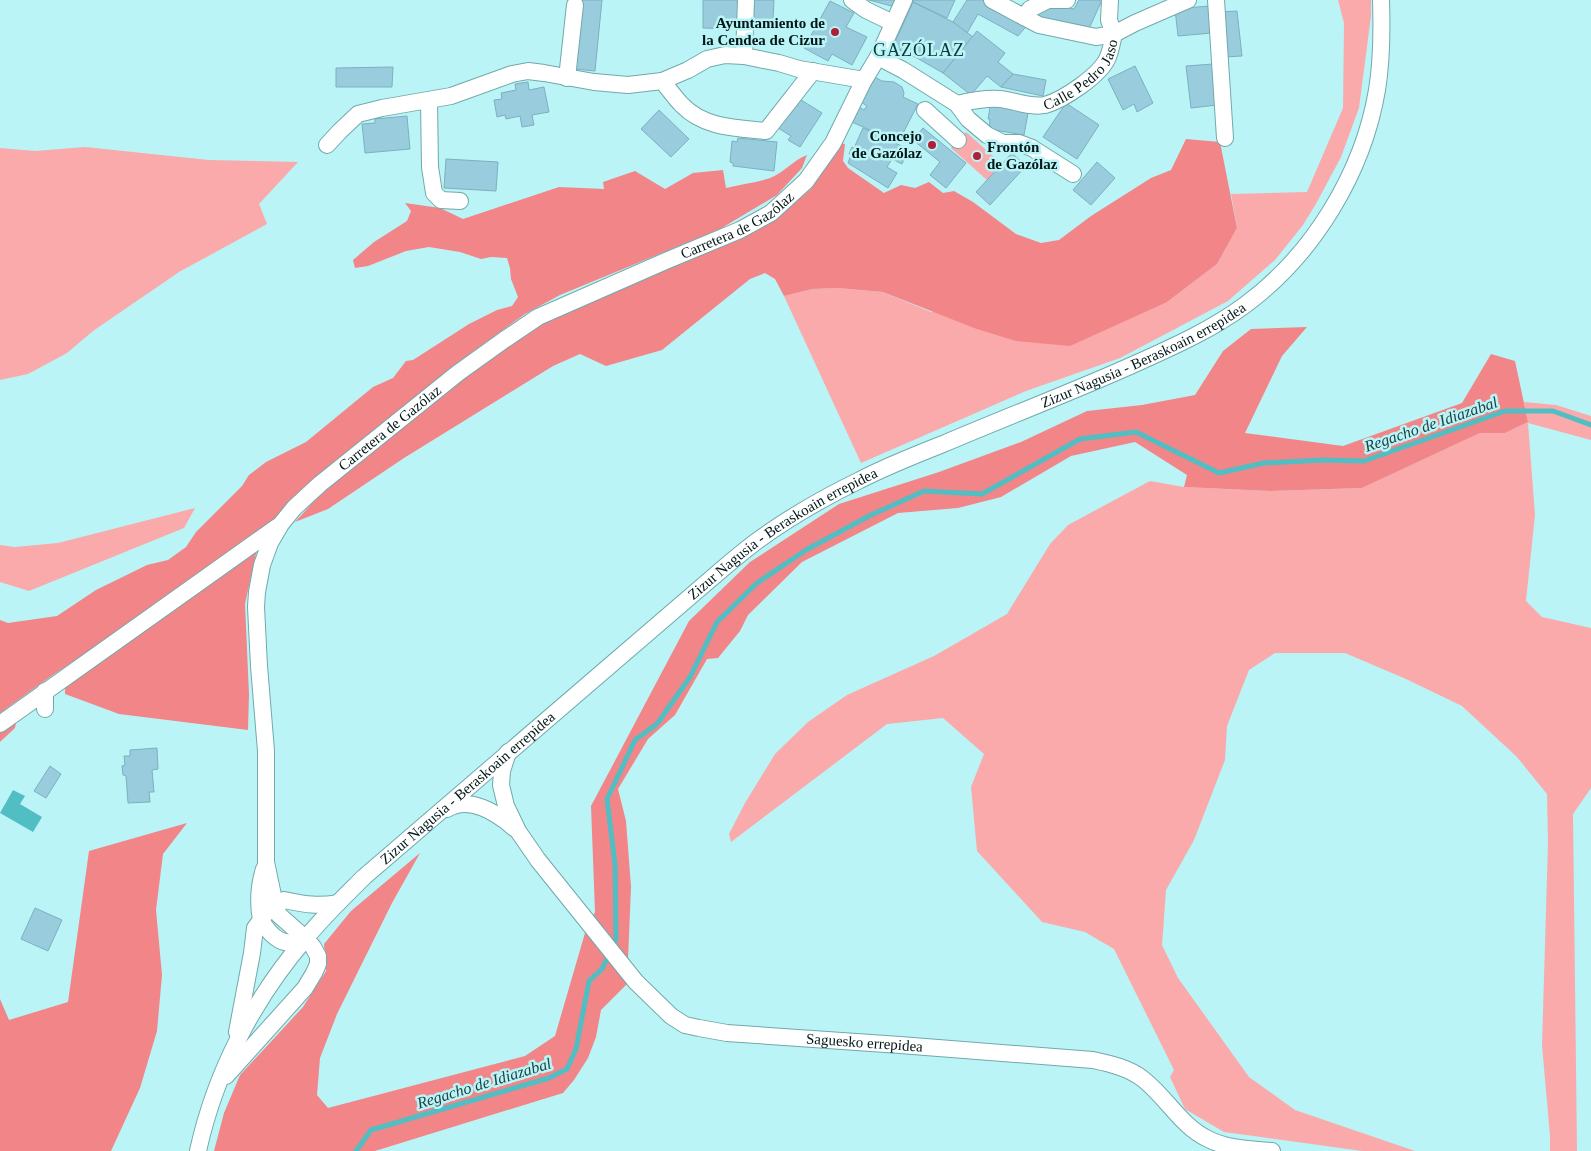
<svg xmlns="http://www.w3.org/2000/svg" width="1591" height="1151" font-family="Georgia,serif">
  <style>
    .green { fill: #faaaab }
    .forest { fill: #f28588 }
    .water { fill: #50bec3 }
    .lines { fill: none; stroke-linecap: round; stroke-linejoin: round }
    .stream { stroke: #50bec3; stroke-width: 5 }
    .building { fill: #99cddd; stroke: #7cb0bf }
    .minor-casing { stroke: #71a9ab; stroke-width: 18 }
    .minor { stroke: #fff; stroke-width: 16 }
    .poi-dot { fill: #b11e37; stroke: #baf4f6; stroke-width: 2 }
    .labels { text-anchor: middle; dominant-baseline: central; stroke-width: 5; stroke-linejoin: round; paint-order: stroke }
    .poi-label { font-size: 15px; font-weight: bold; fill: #021718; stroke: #baf4f6; text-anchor: end }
    .street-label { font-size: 15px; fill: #021718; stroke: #baf4f6 }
    .water-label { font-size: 16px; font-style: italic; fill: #1f4142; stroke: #baf4f6 }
    .quarter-label { font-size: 18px; letter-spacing: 1px; fill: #0b383a; stroke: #baf4f6 }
  </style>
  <rect width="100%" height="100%" fill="#baf4f6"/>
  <g class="green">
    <polygon points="1338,0 1371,0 1371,16 1359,108 1341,157 1317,202 1303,225 1275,260 1228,301 1120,358 1026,391 861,463 784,296 812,289 838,288 883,292 931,312 1167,302 1217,264 1237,228 1231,194 1307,192 1343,108 1344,23"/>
    <polygon points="966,132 1002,164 987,180 951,148"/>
    <polygon points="85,147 209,160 298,162 259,204 267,224 179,272 93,331 67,353 28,374 0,380 0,148 35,151"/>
    <polygon points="1524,402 1556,405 1591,416 1591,440 1528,423 1535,515 1526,601 1542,617 1591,628 1591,788 1573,814 1577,1151 1550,1151 1550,1136 1542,1045 1548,843 1547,794 1517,757 1462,706 1406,679 1345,653 1275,653 1249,670 1227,726 1225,760 1194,840 1166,890 1162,945 1178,978 1249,1077 1295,1110 1415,1151 1362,1151 1224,1132 1185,1109 1170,1077 1174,1070 1114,949 1085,932 1042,922 977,851 971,787 984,754 943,718 887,724 731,842 729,834 745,803 775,754 808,722 847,695 934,656 1007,614 1050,544 1068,525 1150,481 1184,487 1270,491 1362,488 1480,433 1505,433 1528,422"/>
    <polygon points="195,508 184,528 29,591 0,582 0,545 15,547 58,543"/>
  </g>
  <g class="forest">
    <polygon points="1186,139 1220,142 1237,228 1217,264 1167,302 1070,346 1016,341 974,328 883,292 838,288 812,289 784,296 775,279 765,273 750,279 662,350 606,366 580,354 553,366 404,458 328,509 295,522 316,499 347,472 465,378 537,326 590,303 778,216 811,189 839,143 845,144 843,161 848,168 884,193 901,185 915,188 929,182 943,193 954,191 973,202 1016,234 1041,243 1059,240 1091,216 1151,178 1171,170"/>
    <path d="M807 155 802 168 777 195 720 229 560 295 525 314 453 366 317 477 296 495 267 527 158 604 50 677 0 713V620L8 623 57 616 96 590 147 565 168 560 186 547 196 532 242 486 249 475 266 462 306 442 373 387 393 378 406 361 413 360 469 324 497 310 512 306 518 297 511 279 510 268 507 258 491 257 481 259 460 252 429 247 406 251 368 266 355 268 353 260 374 242 407 221 411 211 405 203 440 208 463 219 559 187 604 189 603 182 635 171 665 189 693 173 723 170 726 188C740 184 756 183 770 178 784 173 793 160 807 155Z"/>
    <polygon points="1307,327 1282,356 1245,433 1343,446 1462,403 1491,354 1515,361 1528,422 1505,433 1480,433 1362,488 1270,491 1184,487 1187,475 1135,442 1071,456 1001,497 958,508 898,513 802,562 748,615 740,631 718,658 707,659 675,715 648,739 618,789 626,821 631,887 627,984 601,1010 596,1037 588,1058 574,1080 563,1093 375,1151 214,1151 224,1113 240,1075 303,1007 326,971 324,944 351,911 420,853 392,903 337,1014 320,1058 317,1095 328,1108 525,1056 555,1036 585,933 595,912 591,806 689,621 750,562 839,504 939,472 1021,442 1087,411 1142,405 1195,395 1223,351 1251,329"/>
    <polygon points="257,549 245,604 249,694 248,730 119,714 65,694 65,684"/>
    <polygon points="17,718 15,728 0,742 0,731"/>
    <polygon points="187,823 163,854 156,910 162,975 157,1031 140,1088 111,1151 0,1151 0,999 9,1020 68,1002 89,851"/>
  </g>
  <polygon class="water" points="13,790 25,796 20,804 42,817 33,832 0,813"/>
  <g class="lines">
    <polyline class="stream" points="356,1151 371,1130 549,1078 567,1069 576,1049 589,981 602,969 616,939 615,865 607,799 635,740 657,724 690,677 717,622 757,583 806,550 869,516 924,491 982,494 1080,439 1136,432 1219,473 1264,463 1322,460 1364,461 1505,411 1553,411 1591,425"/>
  </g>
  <g class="building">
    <polygon points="580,0 602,0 595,71 575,69"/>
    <polygon points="703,0 743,0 743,29 703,28"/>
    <polygon points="750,0 774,0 773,20 750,19"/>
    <polygon points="869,0 897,0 895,7"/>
    <polygon points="914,0 955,0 947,18 913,2"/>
    <polygon points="967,0 985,0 1029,23 1018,36 978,14 967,33 953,22"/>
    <polygon points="1079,0 1102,0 1088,31 1036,18 1047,3 1074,9"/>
    <polygon points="830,1 854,13 846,27 867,37 852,65 832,54 828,61 804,48"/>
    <polygon points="913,2 953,22 973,37 943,73 917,58 893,47"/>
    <polygon points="1209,6 1212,33 1178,36 1175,9"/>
    <polygon points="1237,11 1242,56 1225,57 1220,12"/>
    <polygon points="977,31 1005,53 998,62 1013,74 1001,87 987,76 971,95 943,73"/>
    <polygon points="1213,64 1217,105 1191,108 1186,66"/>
    <polygon points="1135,66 1153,103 1137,112 1134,104 1123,110 1108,79"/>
    <polygon points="393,67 392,87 336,87 336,68"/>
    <polygon points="1013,74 1046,80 1043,96 1001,87"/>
    <polygon points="873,76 882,81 894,82 902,87 904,93 903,97 918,104 898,143 852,122 859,107 864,110 867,106 861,102 868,91 865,89"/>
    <polygon points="528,82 529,90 544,87 549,112 532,115 534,125 522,127 520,116 506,119 505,115 497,117 494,100 502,99 501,93 516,90 515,84"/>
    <polygon points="798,98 822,113 800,147 788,140 791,136 778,128"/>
    <polygon points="991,102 1029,108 1024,135 989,129 990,119 988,119"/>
    <polygon points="1066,103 1099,125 1077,159 1043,137"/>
    <polygon points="659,110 689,139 671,157 641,129"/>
    <polygon points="407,116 410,149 365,153 362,124 375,123 375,119"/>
    <polygon points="863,128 908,149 902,164 892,159 887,167 897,173 888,188 848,163 851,155 849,154 852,147 854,148"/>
    <polygon points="923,128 966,163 946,188 930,175 940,162 913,140"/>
    <polygon points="738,138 777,142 774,171 733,166 733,163 730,162 732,141 737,142"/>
    <polygon points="1012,153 1026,166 990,205 976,192"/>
    <polygon points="446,159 498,162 496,191 444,188"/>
    <polygon points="1097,162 1115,178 1091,205 1073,190"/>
    <polygon points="157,748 158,769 152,770 154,792 149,792 150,802 128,803 126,776 123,775 122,766 125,765 124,756 130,756 130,750"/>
    <polygon points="50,766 61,774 46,798 34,791"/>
    <polygon points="35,908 62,920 48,951 21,939"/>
  </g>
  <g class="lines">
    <defs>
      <g id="minor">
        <polyline points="852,0 866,10 893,23"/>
        <polyline points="992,0 1039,25 1096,37 1114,34 1109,20 1110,0"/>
        <polyline points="1216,0 1225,138"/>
        <polyline points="1024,17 1030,9 1048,0 1067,0"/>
        <polyline points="744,56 746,0"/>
        <polyline points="878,57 903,70 957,104 968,119 987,135 1003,143 1019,143 1032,148 1073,174"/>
        <polyline points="567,78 575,5"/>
        <path d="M662 81C669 89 675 98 682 105 704 128 736 128 766 131L813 71"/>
        <polyline points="429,101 430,167 434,193 441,200 460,201"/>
        <path id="s1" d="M957 104C971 101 985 98 999 99 1013 100 1030 108 1045 105 1063 100 1101 75 1108 57 1111 50 1112 42 1114 34L1135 23 1188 0"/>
        <polyline points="925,110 958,140"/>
        <polyline points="327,145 340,131 358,114 382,108 451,96 512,74 528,71 544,73 594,82 628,85 662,81 688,70 707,59 725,55 744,56 779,63 799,69 864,80"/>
        <polyline points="45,709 45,691"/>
        <polyline points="0,724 277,527"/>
        <path id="s2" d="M508 752 502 771 501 785 506 806 518 831 538 860 636 982 671 1016 685 1025 699 1028 727 1033 900 1045 1093 1060C1111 1064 1129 1068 1143 1079 1167 1098 1181 1126 1208 1139 1228 1149 1250 1149 1272 1151"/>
        <path d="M447 809C469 795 497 813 514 828"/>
        <path d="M305 938C285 950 271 937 261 920L269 909 284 900C304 904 317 907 338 903"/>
        <path d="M237 1032 252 953 255 928 261 920C258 904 259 885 264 869"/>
        <path id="s3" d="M226 1076 305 988 314 973 318 964V956L313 947 305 938 279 915 275 905 266 862V751L259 666 256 607 257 592 262 565 270 543 281 524 294 508 320 484 458 373 504 340 538 317 668 260 740 230 771 213 806 181 833 143 864 80 878 57 904 0"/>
        <path id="s4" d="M198 1151C215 1073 254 998 306 938 324 916 344 897 364 877L713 577C727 565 742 552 757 541 787 519 827 496 860 480 887 466 915 455 943 444 1004 418 1067 394 1128 367 1168 349 1210 331 1245 305 1313 255 1363 173 1377 90 1382 60 1382 30 1381 0"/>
      </g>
    </defs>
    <use href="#minor" class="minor-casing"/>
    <use href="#minor" class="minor"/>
  </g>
  <g class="poi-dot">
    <circle cx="835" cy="32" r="5"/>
    <circle cx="932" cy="145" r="5"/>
    <circle cx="977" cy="156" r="5"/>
  </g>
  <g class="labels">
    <g class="poi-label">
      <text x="825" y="23">Ayuntamiento de<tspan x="825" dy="17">la Cendea de Cizur</tspan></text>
      <text x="922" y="136">Concejo<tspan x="922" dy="17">de Gazólaz</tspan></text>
      <text x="987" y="147" text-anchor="start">Frontón<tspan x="987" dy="17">de Gazólaz</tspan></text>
    </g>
    <g class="street-label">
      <text stroke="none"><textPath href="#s1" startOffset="138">Calle Pedro Jaso</textPath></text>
      <text stroke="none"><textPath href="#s3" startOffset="1159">Carretera de Gazólaz</textPath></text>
      <text stroke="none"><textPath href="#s4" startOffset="1272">Zizur Nagusia - Beraskoain errepidea</textPath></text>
      <text stroke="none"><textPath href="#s3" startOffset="754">Carretera de Gazólaz</textPath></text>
      <text stroke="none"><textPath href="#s4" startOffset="868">Zizur Nagusia - Beraskoain errepidea</textPath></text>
      <text stroke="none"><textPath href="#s4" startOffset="462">Zizur Nagusia - Beraskoain errepidea</textPath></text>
      <text stroke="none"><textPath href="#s2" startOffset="521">Saguesko errepidea</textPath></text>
    </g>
    <g class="water-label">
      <text transform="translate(1431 424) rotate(-19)">Regacho de Idiazabal</text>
      <text transform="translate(484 1083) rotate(-17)">Regacho de Idiazabal</text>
    </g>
    <g class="quarter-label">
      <text x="919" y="50">GAZÓLAZ</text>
    </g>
  </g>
</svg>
